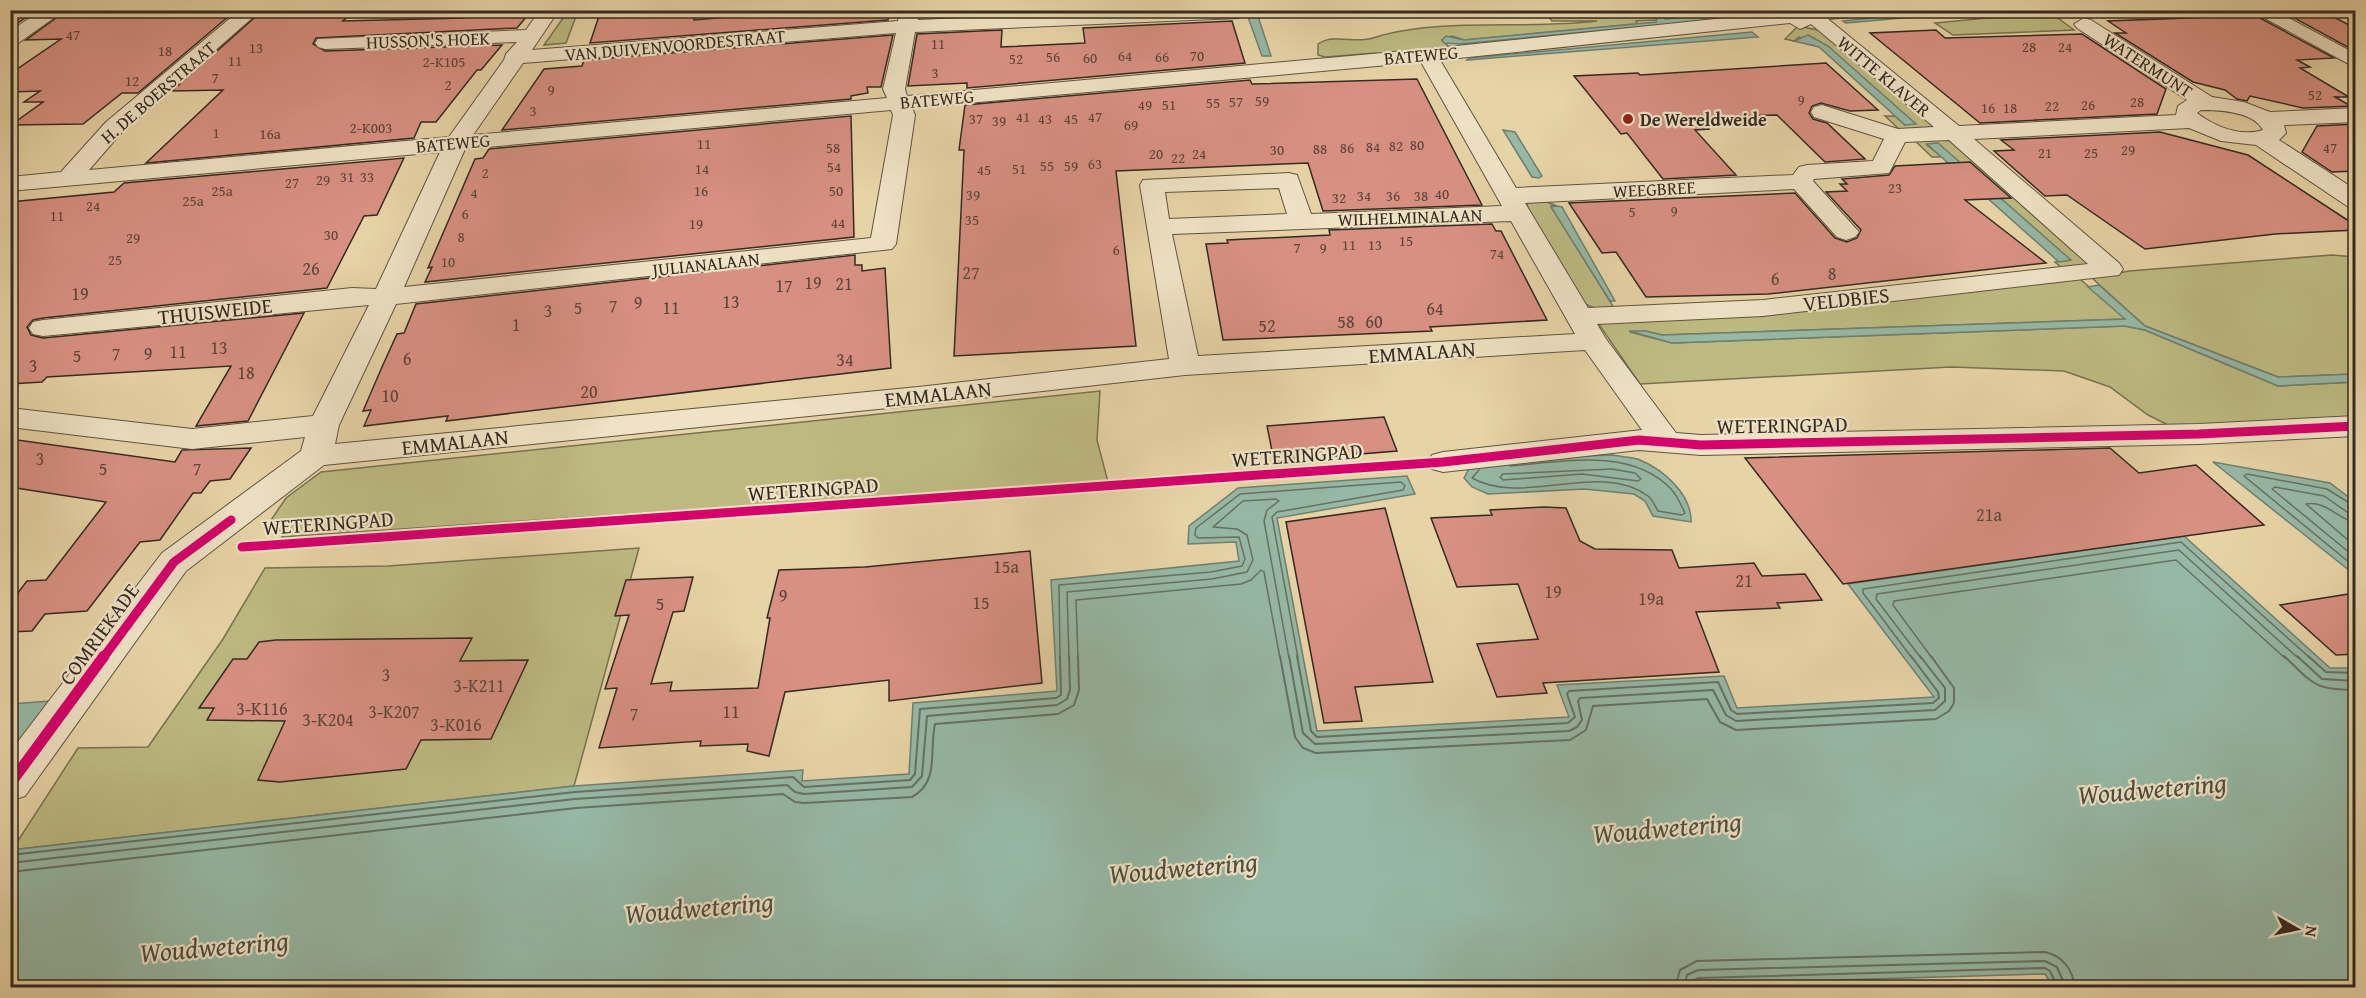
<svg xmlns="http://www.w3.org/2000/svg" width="2366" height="998" font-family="'Gentium Book Plus',serif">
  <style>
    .green { fill: #bdba81; stroke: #787252; stroke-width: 1.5 }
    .water { fill: #96b8a5; stroke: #6f7f71; stroke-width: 1.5 }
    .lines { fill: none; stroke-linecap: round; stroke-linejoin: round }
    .shore-far1 { stroke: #657164; stroke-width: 1.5 }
    .shore { stroke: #657164; stroke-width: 2 }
    .building { fill: #d89082; stroke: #342a22; stroke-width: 1.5 }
    .minor-casing { stroke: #605443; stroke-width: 2 }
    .minor { fill: #efe2c5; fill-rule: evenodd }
    .cycleway-far1-casing { stroke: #efe2c5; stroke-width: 13 }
    .cycleway-casing { stroke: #efe2c5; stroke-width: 15 }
    .cycleway-far1 { stroke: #d6006c; stroke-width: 9 }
    .cycleway { stroke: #d6006c; stroke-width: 11 }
    .poi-dot { fill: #8f2418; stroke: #efe2c5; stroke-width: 2 }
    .labels { text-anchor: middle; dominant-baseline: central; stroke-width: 4.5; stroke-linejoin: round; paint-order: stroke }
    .far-number-label { font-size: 15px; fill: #5d443a }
    .far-street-label { font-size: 18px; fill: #342a22; stroke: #efe2c5 }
    .far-poi-label { font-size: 18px; font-weight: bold; fill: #342a22; stroke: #efe2c5; text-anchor: start }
    .number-label { font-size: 18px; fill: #5d443a }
    .street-label { font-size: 21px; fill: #342a22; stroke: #efe2c5 }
    .near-water-label { font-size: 27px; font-style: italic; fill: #4c4e43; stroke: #efe2c5 }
  </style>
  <rect width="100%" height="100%" fill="#e6d3a6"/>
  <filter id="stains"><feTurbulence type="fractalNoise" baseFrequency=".00333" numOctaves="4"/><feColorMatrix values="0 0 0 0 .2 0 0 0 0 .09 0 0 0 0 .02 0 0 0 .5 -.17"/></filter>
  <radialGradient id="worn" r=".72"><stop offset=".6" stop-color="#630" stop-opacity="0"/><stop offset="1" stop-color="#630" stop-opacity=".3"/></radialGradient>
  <g class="green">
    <polygon points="568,11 578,11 566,43 544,45"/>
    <path d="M1544 11H1649L1657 20 1636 21 1638 24 1464 40 1452 36 1442 40 1450 48 1378 55 1376 53 1325 57 1318 55V44C1334 33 1356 44 1373 38 1435 17 1527 30 1597 21H1552Z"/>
    <polygon points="2050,12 2074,30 1953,35 1935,23"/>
    <polygon points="1798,26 1823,31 1932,125 1932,129 1899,129 1885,116 1895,116 1905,125 1828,46 1799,37 1794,41 1785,39"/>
    <polygon points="1912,138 1942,138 1950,141 2089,261 2087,266 2063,269 2055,262 2070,260 1938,144 1927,145 1942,157 1932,157"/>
    <polygon points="1540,199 1557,206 1551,206 1616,311 1599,310 1585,304 1528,209 1527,203"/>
    <polygon points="2332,255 2355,257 2355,374 2278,377 2145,326 2092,278 2129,271"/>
    <polygon points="2080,279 2126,319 1662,335 1645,331 1630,332 1672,343 2125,326 2145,330 2278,386 2355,382 2355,421 2174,428 2148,415 2110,387 2064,371 1951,367 1640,384 1598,323"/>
    <polygon points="1100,391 1097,440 1108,482 282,537 285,532 273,529 269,523 286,498 321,472"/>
    <polygon points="639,548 574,786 12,850 78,748 148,747 223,639 265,568 388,566"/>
  </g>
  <g class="water">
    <polygon points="1649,11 1808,11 1459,44 1444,43 1442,40 1446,36 1464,40 1656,22 1657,20"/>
    <polygon points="1983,11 1846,23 1843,21 1925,12"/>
    <polygon points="1258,16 1271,56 1262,56 1248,17"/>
    <polygon points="1752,32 1758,37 1467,60 1469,58"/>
    <polygon points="1808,35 1828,46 1916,124 1905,125 1819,47 1794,41"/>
    <polygon points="1503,130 1515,132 1542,176 1539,178 1532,177"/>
    <polygon points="1938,143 2071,260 2059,262 1927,144"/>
    <polygon points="1557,206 1562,207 1615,301 1610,301 1551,207"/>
    <polygon points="2099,285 2145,326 2278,377 2355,374 2355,382 2278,386 2145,330 2125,326 1672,343 1629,331 1645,331 1662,335 2125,319 2088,287"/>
    <path d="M1613 455C1621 457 1632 457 1640 460 1664 470 1692 495 1691 522L1653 516 1645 501 1634 494 1584 489 1488 494 1472 487 1464 478 1470 467 1556 457Z"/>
    <polygon points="2213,462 2330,483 2355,502 2355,575"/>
    <polygon points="1407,476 1415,494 1277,518 1317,731 1569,717 1557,685 1724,676 1737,708 1934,697 1848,584 2184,536 2330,668 2355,668 2355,987 2054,988 2045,974 1697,984 1698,988 11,988 11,850 574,786 803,770 802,781 909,774 913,703 1057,691 1051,580 1239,561 1236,542 1188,544 1189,526 1238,488"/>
    <polygon points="63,700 11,771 11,704"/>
  </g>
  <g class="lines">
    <g class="shore-far1">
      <polyline points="1657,10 1665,19 1752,10"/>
      <polygon points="1612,469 1635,473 1641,479 1638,481 1582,474 1503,480 1500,477 1503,474"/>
      <path d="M1479 470 1472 478C1524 507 1600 460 1648 496 1652 499 1655 506 1658 511L1682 515 1685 513C1681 505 1677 495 1671 489 1631 447 1562 462 1510 466"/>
      <polyline points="2356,507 2327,489 2247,474 2244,476 2356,568"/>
      <polyline points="2356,514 2347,512 2324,496 2275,487 2272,489 2356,558"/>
      <path d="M2356 523C2338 519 2325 500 2306 504L2356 547"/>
      <polyline points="1060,658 1059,585 1211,572 1242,566 1245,559 1239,537 1198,538 1195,535 1196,528 1240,494 1401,482 1405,486 1403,490 1277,512 1272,517 1298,658"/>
      <polyline points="1069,658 1067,592 1212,579 1247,572 1253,560 1247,535 1237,529 1213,527 1243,501 1276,499 1279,501 1267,510 1264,521 1289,658"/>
      <polyline points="1078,658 1076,600 1241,584 1251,580 1261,570 1264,572 1280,658"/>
      <polyline points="1912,658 1863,593 1863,589 2181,542 2310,658"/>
      <polyline points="1921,658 1876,599 1877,594 2179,550 2298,658"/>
      <polyline points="1932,658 1893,605 1894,601 2176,560 2285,658"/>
    </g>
    <g class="shore">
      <polyline points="1280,656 1295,737 1303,748 1316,753 1570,740 1586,730 1593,706 1707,699 1720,722 1736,730 1936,719 1949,711 1954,703 1954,688 1931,656"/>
      <polyline points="1289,656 1303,733 1315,744 1569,731 1577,727 1582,720 1578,701 1580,698 1713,690 1726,715 1736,721 1935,710 1945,701 1945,688 1920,656"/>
      <polyline points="1297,656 1311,731 1317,737 1568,723 1575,717 1567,694 1569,691 1718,682 1731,710 1737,714 1933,703 1939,698 1938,692 1911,656"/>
      <path d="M2284 656C2314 684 2313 690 2356 690"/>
      <polyline points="2297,656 2322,679 2356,681"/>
      <polyline points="2308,656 2326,672 2356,673"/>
      <polyline points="10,855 575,792 793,777 804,787 910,780 915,774 920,709 1056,698 1061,695 1060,656"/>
      <polyline points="10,863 575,799 787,785 795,792 804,794 912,787 922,776 927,716 1057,705 1067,699 1070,690 1069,656"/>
      <path d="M10 872 576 808 783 794 795 802 804 803 912 797C940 782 929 750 935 724L1058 714 1074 705 1079 690 1078 656"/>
      <path d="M1675 988 1680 970 1697 961 2045 952C2063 956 2073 970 2075 988"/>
      <polyline points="1684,988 1687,975 1698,970 2045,961 2057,967 2066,988"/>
      <polyline points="1692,988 1693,981 1698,978 2045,968 2050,971 2058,988"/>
    </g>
  </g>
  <g class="building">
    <polygon points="10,10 37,10 10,28"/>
    <polygon points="67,10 236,10 138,93 122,93 83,124 11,125 43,102 24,102 40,91 10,92 10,74 61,39 26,40"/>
    <polygon points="263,10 354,10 343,21 464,18 470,10 532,10 517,28 316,38 313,44 325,51 502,45 481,70 477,70 436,122 421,122 414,138 146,163 223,90 172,91"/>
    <polygon points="601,10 633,10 633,13 696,10 694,20 818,10 889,10 888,20 590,43"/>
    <polygon points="2280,10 2320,10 2355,28 2355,51"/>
    <polygon points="2249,12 2334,58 2297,60 2310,67 2300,68 2349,97 2335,97 2351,106 2303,108 2250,96 2247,101 2237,99 2225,90 2193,82 2115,33 2126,33 2108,21 2212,17 2205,13"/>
    <polygon points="1232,21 1245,63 967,88 967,83 908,86 917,34 1002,30 1001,47 1085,43 1083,28"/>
    <polygon points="1936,30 1945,38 2082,34 2166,89 2157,114 1980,123 1870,33"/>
    <polygon points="893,35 881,87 867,87 868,93 851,96 851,99 502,130 544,69 582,66 584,60"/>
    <polygon points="1826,63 1878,110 1850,111 1821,103 1812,106 1809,113 1813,119 1827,123 1865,159 1825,162 1777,115 1698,117 1709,129 1695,130 1736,175 1663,179 1627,133 1621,134 1574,76 1638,73 1640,75"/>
    <polygon points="1417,79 1482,205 1323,211 1308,163 1116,171 1136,346 954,356 964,150 959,150 965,105 1250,80 1252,84"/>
    <polygon points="851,116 854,237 425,282 432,267 428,268 475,159 483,158 489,149"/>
    <polygon points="2355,124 2355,171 2332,172 2302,152 2317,126"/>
    <polygon points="2160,132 2248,155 2355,225 2355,230 2275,234 2145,249 2067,195 2045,196 1994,151 2014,150 2001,140"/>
    <polygon points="404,158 377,215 364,216 327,288 43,318 33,320 27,327 31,335 43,338 304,313 248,421 196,426 231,366 47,377 42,382 10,384 10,202 114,192 124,183"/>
    <polygon points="1970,162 2011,198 1965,200 2046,263 1768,294 1646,297 1616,252 1602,253 1569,203 1795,193 1835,238 1847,242 1857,238 1861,230 1826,192 1847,191 1840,184 1847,184 1842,179 1889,175 1895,166"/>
    <polygon points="1492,224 1496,231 1501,231 1547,320 1430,327 1432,331 1223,340 1206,244 1228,243 1227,240 1330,235 1329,230"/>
    <polygon points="855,255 855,265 862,265 862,271 885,268 891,368 446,421 448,416 364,426 371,410 363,411 382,367 397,334 404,333 416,304"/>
    <polygon points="1384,417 1397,451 1274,461 1267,426"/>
    <polygon points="10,439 175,462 182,450 251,448 230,479 210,481 201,493 193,493 160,540 140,542 87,611 45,614 32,631 10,632 10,603 27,581 46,580 106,502 10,487"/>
    <polygon points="2110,448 2139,473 2196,465 2264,525 1843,584 1745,458"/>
    <polygon points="1544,507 1566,508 1580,541 1595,549 1672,550 1679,568 1754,563 1762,576 1805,574 1822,600 1777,603 1780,608 1696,612 1719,672 1543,683 1547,693 1497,697 1477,644 1538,639 1518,584 1457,587 1431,518 1492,515 1490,510"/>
    <polygon points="1385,508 1433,682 1355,687 1362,721 1324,723 1286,522"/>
    <polygon points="1030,551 1042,683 889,701 889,680 785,692 769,756 747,751 748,744 700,746 701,741 599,748 617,688 605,689 629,615 615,616 626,580 693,577 684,611 673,612 651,684 672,682 670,691 758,688 770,618 767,618 779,570 865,567"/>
    <polygon points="2355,593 2355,654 2336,655 2280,605"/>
    <polygon points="472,638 460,661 528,660 491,739 421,740 406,769 280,782 258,780 285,721 207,720 214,708 199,708 233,659 247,659 259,642 276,640"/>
  </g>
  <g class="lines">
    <defs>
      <g id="minor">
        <polygon points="42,10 65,10 17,44 10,46 10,31"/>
        <path d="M240 10H261L122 132 89 170 449 137 504 60 506 54 517 42 325 49 318 47 315 43 318 39 526 30 540 10H559L532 50 898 21 900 10H919L918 20 1137 10 1248 12 1238 18 915 32 905 89 907 96 1427 49 1801 10H1871L1862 16 1828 19 1959 126 2176 115 2178 106 2187 100 2077 28 2074 24 2084 18 2091 20 2212 97 2244 102 2270 112 2356 108V122L2284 125 2286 133 2279 140 2356 190V208L2347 206 2256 145 2221 141 2189 128 1974 139 2119 263 2123 269 2119 275 1763 316 1597 324 1606 339 1676 433 1701 435 2199 424 2356 416V436L2199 444 1701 455 1639 450 1443 472 1432 469 1427 462 1432 455 1443 452 1642 430 1585 350 1185 375 918 405 324 465 186 571 25 796 10 801V752L162 553 301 451 305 437 192 449 10 427V408L192 429 313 416 369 305 43 336 33 334 29 328 33 322 43 320 352 288 376 289 440 152 10 191V177L61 172 106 122ZM1790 23 1800 29 1811 24 1934 127 1898 129 1822 105 1814 107 1811 112 1814 117 1884 139 1873 161 1807 165 1799 167 1793 175 1516 188 1440 60ZM896 33 883 89 887 98 473 135 523 63ZM1421 62 1502 206 1311 214 1297 175 1289 173 1143 180 1140 185 1169 359 918 387 335 444 339 425 396 304 892 249 896 244 915 115 912 108ZM891 110 893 115 871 238 404 287 465 149ZM2201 110C2219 110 2253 111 2263 130 2241 137 2215 127 2197 113ZM1949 140 2088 264 1763 300 1588 308 1525 203 1794 189 1837 237 1846 240 1855 237 1859 232 1813 181 1814 179 1889 173 1905 142ZM1279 188 1287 214 1169 219 1165 192ZM1511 221 1575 334 1198 356 1172 234Z"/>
        <polygon points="2250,10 2274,10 2356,54 2356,68"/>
      </g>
    </defs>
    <use href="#minor" class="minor-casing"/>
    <use href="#minor" class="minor"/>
    <defs>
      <g id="cycleway-far1">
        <polyline points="242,547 1443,462 1639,440 1701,445 2199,434 2356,426"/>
        <polyline points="103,658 174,562 231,520"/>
      </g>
      <polyline id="cycleway" points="10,784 104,656"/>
    </defs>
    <use href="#cycleway-far1" class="cycleway-far1-casing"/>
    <use href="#cycleway" class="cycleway-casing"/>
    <use href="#cycleway-far1" class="cycleway-far1"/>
    <use href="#cycleway" class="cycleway"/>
  </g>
  <circle class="poi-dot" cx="1628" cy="119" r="6"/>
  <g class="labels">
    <g class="far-number-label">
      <text x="73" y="34">47</text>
      <text x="938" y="43">11</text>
      <text x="2029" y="46">28</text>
      <text x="2065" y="46">24</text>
      <text x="256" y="47">13</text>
      <text x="165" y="50">18</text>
      <text x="1125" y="55">64</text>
      <text x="1197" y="55">70</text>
      <text x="1053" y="56">56</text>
      <text x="1162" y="56">66</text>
      <text x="1090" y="57">60</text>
      <text x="1016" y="58">52</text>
      <text x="235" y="60">11</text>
      <text x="444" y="61">2-K105</text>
      <text x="935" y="72">3</text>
      <text x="215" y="77">7</text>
      <text x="132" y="80">12</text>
      <text x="448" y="84">2</text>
      <text x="551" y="89">9</text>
      <text x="2315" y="94">52</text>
      <text x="1801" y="99">9</text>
      <text x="1262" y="100">59</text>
      <text x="1236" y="101">57</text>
      <text x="2137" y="101">28</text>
      <text x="1213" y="102">55</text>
      <text x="1145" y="104">49</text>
      <text x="1169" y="104">51</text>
      <text x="2088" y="104">26</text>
      <text x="2052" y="105">22</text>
      <text x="1988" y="107">16</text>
      <text x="2010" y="107">18</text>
      <text x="533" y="110">3</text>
      <text x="1023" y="116">41</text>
      <text x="1095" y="116">47</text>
      <text x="976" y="118">37</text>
      <text x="1045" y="118">43</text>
      <text x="1071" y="118">45</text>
      <text x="999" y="120">39</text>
      <text x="1131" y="124">69</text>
      <text x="371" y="127">2-K003</text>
      <text x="216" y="132">1</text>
      <text x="270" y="133">16a</text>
      <text x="704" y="143">11</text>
      <text x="1417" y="144">80</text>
      <text x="1396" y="145">82</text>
      <text x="1373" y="146">84</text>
      <text x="833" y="147">58</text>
      <text x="1347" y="147">86</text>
      <text x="2330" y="147">47</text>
      <text x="1320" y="148">88</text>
      <text x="1277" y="149">30</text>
      <text x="2128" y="149">29</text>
      <text x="2045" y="152">21</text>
      <text x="2091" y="152">25</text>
      <text x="1156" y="153">20</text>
      <text x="1199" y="153">24</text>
      <text x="1178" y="157">22</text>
      <text x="1095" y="163">63</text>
      <text x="1047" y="165">55</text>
      <text x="1071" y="165">59</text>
      <text x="834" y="166">54</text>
      <text x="702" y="168">14</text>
      <text x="1019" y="168">51</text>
      <text x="984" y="169">45</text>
      <text x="485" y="172">2</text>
      <text x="347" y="176">31</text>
      <text x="367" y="176">33</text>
      <text x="323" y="179">29</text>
      <text x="292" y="182">27</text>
      <text x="1895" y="187">23</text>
      <text x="222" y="190">25a</text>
      <text x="701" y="190">16</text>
      <text x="836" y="190">50</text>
      <text x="474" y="192">4</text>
      <text x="1442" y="193">40</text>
      <text x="973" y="194">39</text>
      <text x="1364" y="195">34</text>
      <text x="1393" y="195">36</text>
      <text x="1421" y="195">38</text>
      <text x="1339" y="197">32</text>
      <text x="193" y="200">25a</text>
      <text x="93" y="205">24</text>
      <text x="1674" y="210">9</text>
      <text x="1632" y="211">5</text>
      <text x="465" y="213">6</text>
      <text x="57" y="215">11</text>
      <text x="972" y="219">35</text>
      <text x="838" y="222">44</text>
      <text x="696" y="223">19</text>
      <text x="331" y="234">30</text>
      <text x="461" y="236">8</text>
      <text x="133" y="237">29</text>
      <text x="1406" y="240">15</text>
      <text x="1349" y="244">11</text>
      <text x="1375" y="244">13</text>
      <text x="1297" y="247">7</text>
      <text x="1323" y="247">9</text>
      <text x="1116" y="249">6</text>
      <text x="1497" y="253">74</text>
      <text x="115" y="259">25</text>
      <text x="448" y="261">10</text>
    </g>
    <g class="far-street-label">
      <text transform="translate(428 40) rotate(-2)">HUSSON'S HOEK</text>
      <text transform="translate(675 45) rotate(-5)">VAN DUIVENVOORDESTRAAT</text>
      <text transform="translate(1421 55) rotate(-5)">BATEWEG</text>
      <text transform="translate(2148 65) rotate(33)">WATERMUNT</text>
      <text transform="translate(1884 76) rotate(40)">WITTE KLAVER</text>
      <text transform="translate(158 92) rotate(-41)">H. DE BOERSTRAAT</text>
      <text transform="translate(937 99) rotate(-5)">BATEWEG</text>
      <text transform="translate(453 143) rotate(-5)">BATEWEG</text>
      <text transform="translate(1654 189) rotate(-3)">WEEGBREE</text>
      <text transform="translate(1410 217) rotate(-2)">WILHELMINALAAN</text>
      <text transform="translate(706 264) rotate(-6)">JULIANALAAN</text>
    </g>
    <g class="far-poi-label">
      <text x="1640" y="119">De Wereldweide</text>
    </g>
    <g class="number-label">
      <text x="311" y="268">26</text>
      <text x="971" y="272">27</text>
      <text x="1832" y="273">8</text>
      <text x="1775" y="278">6</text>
      <text x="813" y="282">19</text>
      <text x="844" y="283">21</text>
      <text x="784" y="285">17</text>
      <text x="80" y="293">19</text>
      <text x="731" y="301">13</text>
      <text x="638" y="302">9</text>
      <text x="613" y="305">7</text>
      <text x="578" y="307">5</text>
      <text x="671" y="307">11</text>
      <text x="1435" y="308">64</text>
      <text x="548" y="310">3</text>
      <text x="1346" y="321">58</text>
      <text x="1374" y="321">60</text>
      <text x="516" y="324">1</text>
      <text x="1267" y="325">52</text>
      <text x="219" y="347">13</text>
      <text x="178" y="351">11</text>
      <text x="116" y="353">7</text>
      <text x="148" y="353">9</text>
      <text x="77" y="355">5</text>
      <text x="407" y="358">6</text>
      <text x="845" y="359">34</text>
      <text x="33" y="365">3</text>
      <text x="246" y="372">18</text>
      <text x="589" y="391">20</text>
      <text x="390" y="395">10</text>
      <text x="40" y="458">3</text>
      <text x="103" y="468">5</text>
      <text x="197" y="468">7</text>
      <text x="1989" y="514">21a</text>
      <text x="1006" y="566">15a</text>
      <text x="1744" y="580">21</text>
      <text x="1553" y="591">19</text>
      <text x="783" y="595">9</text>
      <text x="1651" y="598">19a</text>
      <text x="981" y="602">15</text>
      <text x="660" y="603">5</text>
      <text x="386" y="674">3</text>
      <text x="479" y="685">3-K211</text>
      <text x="262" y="708">3-K116</text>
      <text x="394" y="711">3-K207</text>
      <text x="731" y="711">11</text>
      <text x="634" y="713">7</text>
      <text x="328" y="719">3-K204</text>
      <text x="456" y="724">3-K016</text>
    </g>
    <g class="street-label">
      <text transform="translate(1846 299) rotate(-6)">VELDBIES</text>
      <text transform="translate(215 311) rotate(-6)">THUISWEIDE</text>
      <text transform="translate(1422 352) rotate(-4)">EMMALAAN</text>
      <text transform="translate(938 394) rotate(-6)">EMMALAAN</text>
      <text transform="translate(1782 425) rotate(-1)">WETERINGPAD</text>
      <text transform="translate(455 442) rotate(-6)">EMMALAAN</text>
      <text transform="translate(1297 455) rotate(-4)">WETERINGPAD</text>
      <text transform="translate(813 489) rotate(-4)">WETERINGPAD</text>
      <text transform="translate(328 523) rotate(-4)">WETERINGPAD</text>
      <text transform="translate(99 634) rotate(-54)">COMRIEKADE</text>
    </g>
    <g class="near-water-label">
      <text transform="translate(2152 788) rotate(-5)">Woudwetering</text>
      <text transform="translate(1667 827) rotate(-5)">Woudwetering</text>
      <text transform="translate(1183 867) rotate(-5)">Woudwetering</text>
      <text transform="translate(699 907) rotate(-5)">Woudwetering</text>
      <text transform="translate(214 946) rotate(-5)">Woudwetering</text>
    </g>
  </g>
  <rect width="2366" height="998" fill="none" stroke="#e6d3a6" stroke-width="36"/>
  <rect x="12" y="12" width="2342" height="974" fill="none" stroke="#342a22" stroke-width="3"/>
  <rect x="18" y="18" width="2330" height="962" fill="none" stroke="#342a22" stroke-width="1.5"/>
  <g transform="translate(2297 929) rotate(99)" stroke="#efe2c5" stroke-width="4.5" paint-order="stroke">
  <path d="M0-4.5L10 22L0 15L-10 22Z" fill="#342a22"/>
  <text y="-9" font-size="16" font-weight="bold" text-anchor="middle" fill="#342a22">N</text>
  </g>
  <rect width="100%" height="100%" filter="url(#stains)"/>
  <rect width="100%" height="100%" fill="url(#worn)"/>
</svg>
